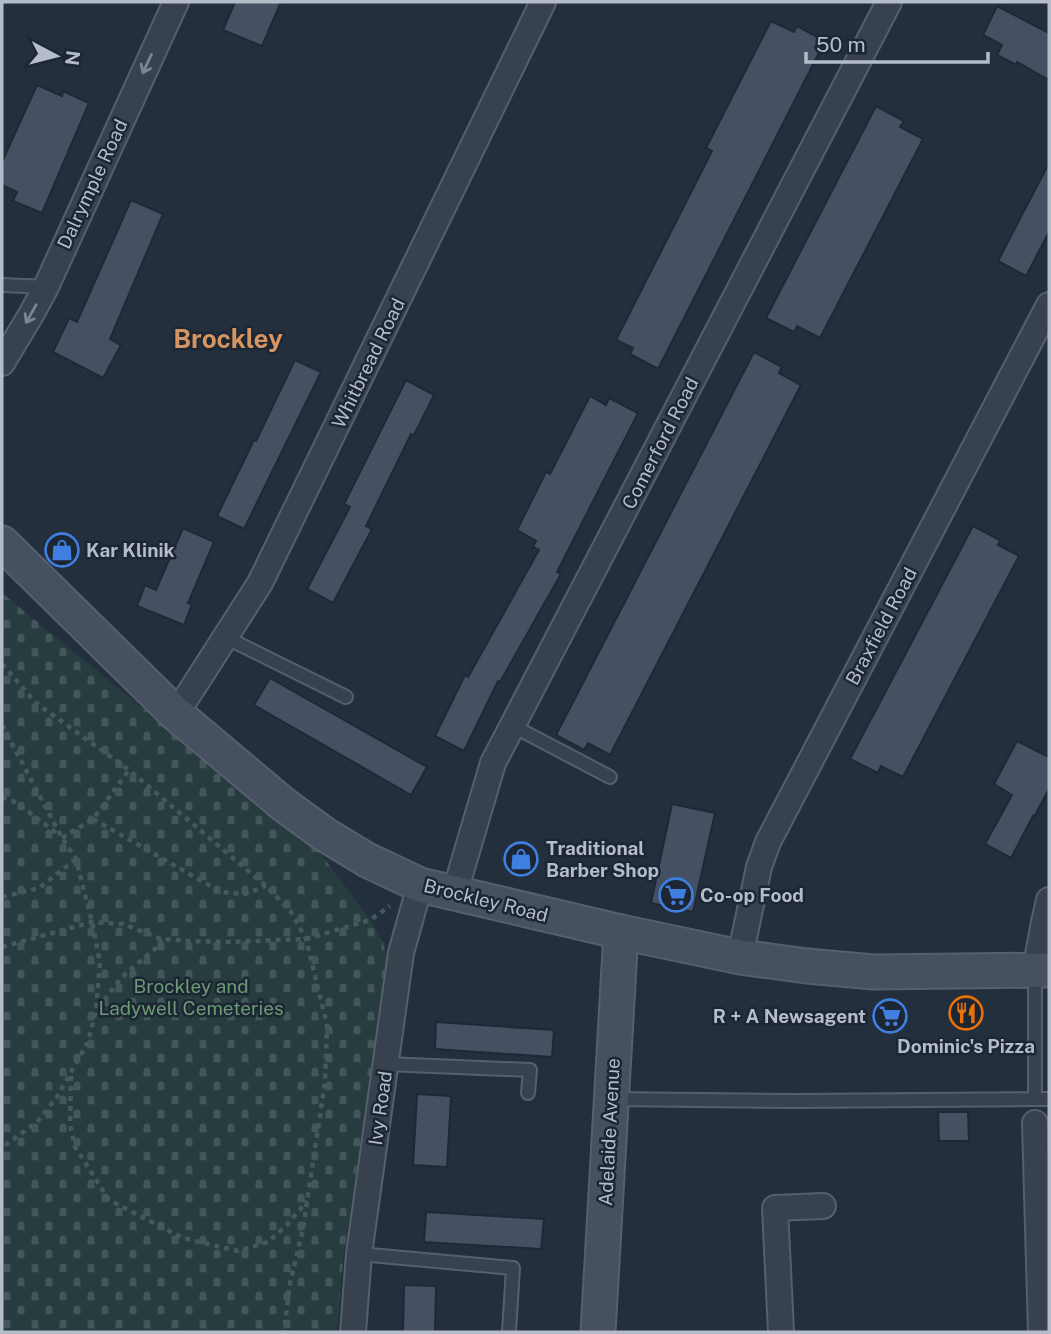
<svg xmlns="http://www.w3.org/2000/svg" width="1051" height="1334" font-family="'Public Sans',sans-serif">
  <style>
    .cemetery { fill: url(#cemetery-stones) }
    .building { fill: #455162; stroke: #1f2835; stroke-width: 2 }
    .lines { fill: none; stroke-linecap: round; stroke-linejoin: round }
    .lane-casing { stroke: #565f6c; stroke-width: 16 }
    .street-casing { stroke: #565f6c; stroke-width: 28 }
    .secondary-casing { stroke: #565f6c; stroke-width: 37 }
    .path { stroke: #44595c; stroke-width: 4.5; stroke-dasharray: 5 5; stroke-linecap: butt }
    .lane { stroke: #38414e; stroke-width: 12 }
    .street { stroke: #38414e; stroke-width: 24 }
    .secondary { stroke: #465061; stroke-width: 33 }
    .oneway { stroke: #7c8592 }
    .labels { text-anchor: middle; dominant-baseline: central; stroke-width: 5; stroke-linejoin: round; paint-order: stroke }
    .street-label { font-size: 19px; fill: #b4bcc9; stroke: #1d2633 }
    .poi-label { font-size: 19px; font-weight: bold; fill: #b4bcc9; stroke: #1d2633; text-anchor: start }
    .park-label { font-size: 19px; fill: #6b9a76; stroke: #1d2633 }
    .district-label { font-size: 26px; font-weight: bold; fill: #d59563; stroke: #1d2633 }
  </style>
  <defs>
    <pattern id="cemetery-stones" width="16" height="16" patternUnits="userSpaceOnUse" patternTransform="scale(1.75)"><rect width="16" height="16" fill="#263c3f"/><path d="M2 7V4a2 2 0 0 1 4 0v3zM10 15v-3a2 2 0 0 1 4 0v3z" fill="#435659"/></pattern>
  </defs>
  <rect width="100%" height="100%" fill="#242f3e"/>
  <polygon class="cemetery" points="2,593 321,854 370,920 383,942 387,960 343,1261 337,1332 2,1332"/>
  <g class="building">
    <polygon points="235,2 281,2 262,46 223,30"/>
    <polygon points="997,6 1049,33 1049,80 1017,62 1016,65 997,55 1002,45 983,35"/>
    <polygon points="771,21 794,32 797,26 825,41 658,369 630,354 633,348 616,340 712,151 706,148"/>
    <polygon points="37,85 62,96 63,91 89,103 42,213 13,201 17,192 2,185 2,162"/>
    <polygon points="876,106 904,121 900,127 923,139 820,338 797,326 794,332 766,318"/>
    <polygon points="1049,163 1049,232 1026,276 998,261"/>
    <polygon points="131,200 163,214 110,339 121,345 103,378 53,352 69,318 77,322"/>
    <polygon points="754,352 782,367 779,373 801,385 610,755 588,743 584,750 556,735"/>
    <polygon points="295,360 321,372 244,529 217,516 254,440 256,441"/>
    <polygon points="406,380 434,395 414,435 411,434 366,526 372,529 333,603 307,589 350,507 344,504"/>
    <polygon points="590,396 606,405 609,398 638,413 557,572 561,574 500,682 498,681 464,751 435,736 465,675 468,677 539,550 533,547 536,541 517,530 546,472 550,474"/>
    <polygon points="973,526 1000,540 998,545 1019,556 903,777 881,766 878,773 850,759"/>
    <polygon points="183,528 214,542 188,603 192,604 184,625 137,606 145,585 156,590"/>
    <polygon points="270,678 427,767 411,795 254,705"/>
    <polygon points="1017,741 1049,757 1049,789 1034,817 1033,816 1011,858 985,844 1012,795 994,784"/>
    <polygon points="672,804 715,813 693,912 651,903"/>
    <polygon points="436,1022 554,1030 552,1057 435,1049"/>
    <polygon points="417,1094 451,1096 447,1167 413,1165"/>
    <polygon points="938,1112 968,1112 969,1141 939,1141"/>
    <polygon points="426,1212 544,1219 541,1249 424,1242"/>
    <polygon points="404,1285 436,1286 435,1332 403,1332"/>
  </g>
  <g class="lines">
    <defs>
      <g id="lane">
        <polyline points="2,285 46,287"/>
        <polyline points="225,637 346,697"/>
        <polyline points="513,726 610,777"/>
        <polyline points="386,1064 530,1070 528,1093"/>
        <polyline points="611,1099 796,1101 1035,1099 1035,971"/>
        <polyline points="1035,1099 1049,1099"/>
        <polyline points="359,1254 513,1268 509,1332"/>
      </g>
      <g id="street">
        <polyline points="2,363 32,313 46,287 176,2"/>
        <polyline points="176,714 260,583 543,2"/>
        <polyline points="454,895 493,763 889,2"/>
        <polyline points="740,957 759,867 768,842 1049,305"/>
        <polyline points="1035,971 1044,922 1049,900"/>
        <polyline points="1035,1123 1041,1332"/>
        <polyline points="353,1332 359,1254 401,953 420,885"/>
        <polyline points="781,1332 775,1208 823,1206"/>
      </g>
      <g id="secondary">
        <polyline points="2,543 176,714 283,804 324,834 367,860 420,885 621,932 740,957 807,966 874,972 1049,970"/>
        <polyline points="598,1332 621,932"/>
      </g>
    </defs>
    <use href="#lane" class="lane-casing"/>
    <use href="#street" class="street-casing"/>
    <use href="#secondary" class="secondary-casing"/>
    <g class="path">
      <polyline points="2,664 36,703 129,770 266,886 291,912 306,939 327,1025 325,1082 303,1229 290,1283 284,1332"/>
      <polyline points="2,725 62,838 76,859 92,922 100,963 96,1010 88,1042 57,1097 37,1122 7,1144 2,1146"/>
      <polyline points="2,797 17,803 59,835"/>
      <polyline points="93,819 221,892 245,894 266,886"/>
      <polyline points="62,838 93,819 129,770"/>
      <polyline points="2,897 39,888 76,859"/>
      <polyline points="2,947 92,922 123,924 161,939 189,941 227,942 306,939 370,920 390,906"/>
      <polyline points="98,1008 122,977 156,948 161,939"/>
      <polyline points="71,1076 70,1125 75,1147 109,1200 183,1238 238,1251 268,1242 287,1225 307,1201"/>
    </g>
    <use href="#lane" class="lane"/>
    <use href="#street" class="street"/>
    <use href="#secondary" class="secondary"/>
  </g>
  <defs><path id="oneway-shaft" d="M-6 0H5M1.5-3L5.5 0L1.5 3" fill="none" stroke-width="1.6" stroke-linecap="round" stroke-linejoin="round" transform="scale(1.75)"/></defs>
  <g class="oneway">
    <use href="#oneway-shaft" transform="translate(147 64) rotate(115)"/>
    <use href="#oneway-shaft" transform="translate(31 314) rotate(119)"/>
  </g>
  <defs>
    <symbol id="shop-ring" viewBox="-11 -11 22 22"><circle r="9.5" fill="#1d2633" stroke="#3f7fe0" stroke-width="1.5"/><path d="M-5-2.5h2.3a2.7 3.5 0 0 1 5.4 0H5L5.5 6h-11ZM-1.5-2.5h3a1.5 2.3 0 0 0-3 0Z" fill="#3f7fe0"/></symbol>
    <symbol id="supermarket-ring" viewBox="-11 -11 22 22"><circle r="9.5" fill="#1d2633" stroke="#3f7fe0" stroke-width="1.5"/><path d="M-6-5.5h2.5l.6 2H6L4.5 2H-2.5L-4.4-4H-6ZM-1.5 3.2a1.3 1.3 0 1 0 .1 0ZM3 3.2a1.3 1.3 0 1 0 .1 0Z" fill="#3f7fe0"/></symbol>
    <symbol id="restaurant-ring" viewBox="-11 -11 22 22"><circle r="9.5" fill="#1d2633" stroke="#e8710a" stroke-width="1.5"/><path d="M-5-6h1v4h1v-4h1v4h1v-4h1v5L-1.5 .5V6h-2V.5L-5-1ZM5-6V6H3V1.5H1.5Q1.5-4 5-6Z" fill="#e8710a"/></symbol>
  </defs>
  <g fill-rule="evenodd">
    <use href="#shop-ring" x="43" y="531" width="38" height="38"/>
    <use href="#shop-ring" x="502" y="840" width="38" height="38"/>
    <use href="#supermarket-ring" x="657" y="876" width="38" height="38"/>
    <use href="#restaurant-ring" x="947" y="994" width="38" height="38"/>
    <use href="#supermarket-ring" x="871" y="997" width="38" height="38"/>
  </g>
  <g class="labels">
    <g class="street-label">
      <text transform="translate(92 184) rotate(-65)">Dalrymple Road</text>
      <text transform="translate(368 363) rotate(-64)">Whitbread Road</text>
      <text transform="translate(660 443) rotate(-63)">Comerford Road</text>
      <text transform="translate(881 626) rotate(-62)">Braxfield Road</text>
      <text transform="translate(486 900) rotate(14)">Brockley Road</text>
      <text transform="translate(380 1108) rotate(-82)">Ivy Road</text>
      <text transform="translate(609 1132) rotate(-87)">Adelaide Avenue</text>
    </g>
    <g class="poi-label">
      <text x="86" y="550">Kar Klinik</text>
      <text x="546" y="848">Traditional<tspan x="546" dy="22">Barber Shop</tspan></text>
      <text x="700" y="895">Co-op Food</text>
      <text x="866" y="1016" text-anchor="end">R + A Newsagent</text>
      <text x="966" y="1046" text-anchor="middle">Dominic's Pizza</text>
    </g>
    <g class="park-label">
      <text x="191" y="986">Brockley and<tspan x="191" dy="22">Ladywell Cemeteries</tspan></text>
    </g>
    <g class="district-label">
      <text x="228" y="338">Brockley</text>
    </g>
  </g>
  <rect width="1051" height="1334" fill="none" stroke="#b4bcc9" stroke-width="7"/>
  <g transform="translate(56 56) rotate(97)" stroke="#1d2633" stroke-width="5" paint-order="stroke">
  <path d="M0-5L12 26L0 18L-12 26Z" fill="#b4bcc9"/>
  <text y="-10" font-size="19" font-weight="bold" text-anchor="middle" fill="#b4bcc9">N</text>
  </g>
  <path d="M806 52v10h182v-10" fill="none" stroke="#b4bcc9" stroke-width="3.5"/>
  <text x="816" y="52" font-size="21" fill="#b4bcc9" stroke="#1d2633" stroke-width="5" paint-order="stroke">50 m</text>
</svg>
